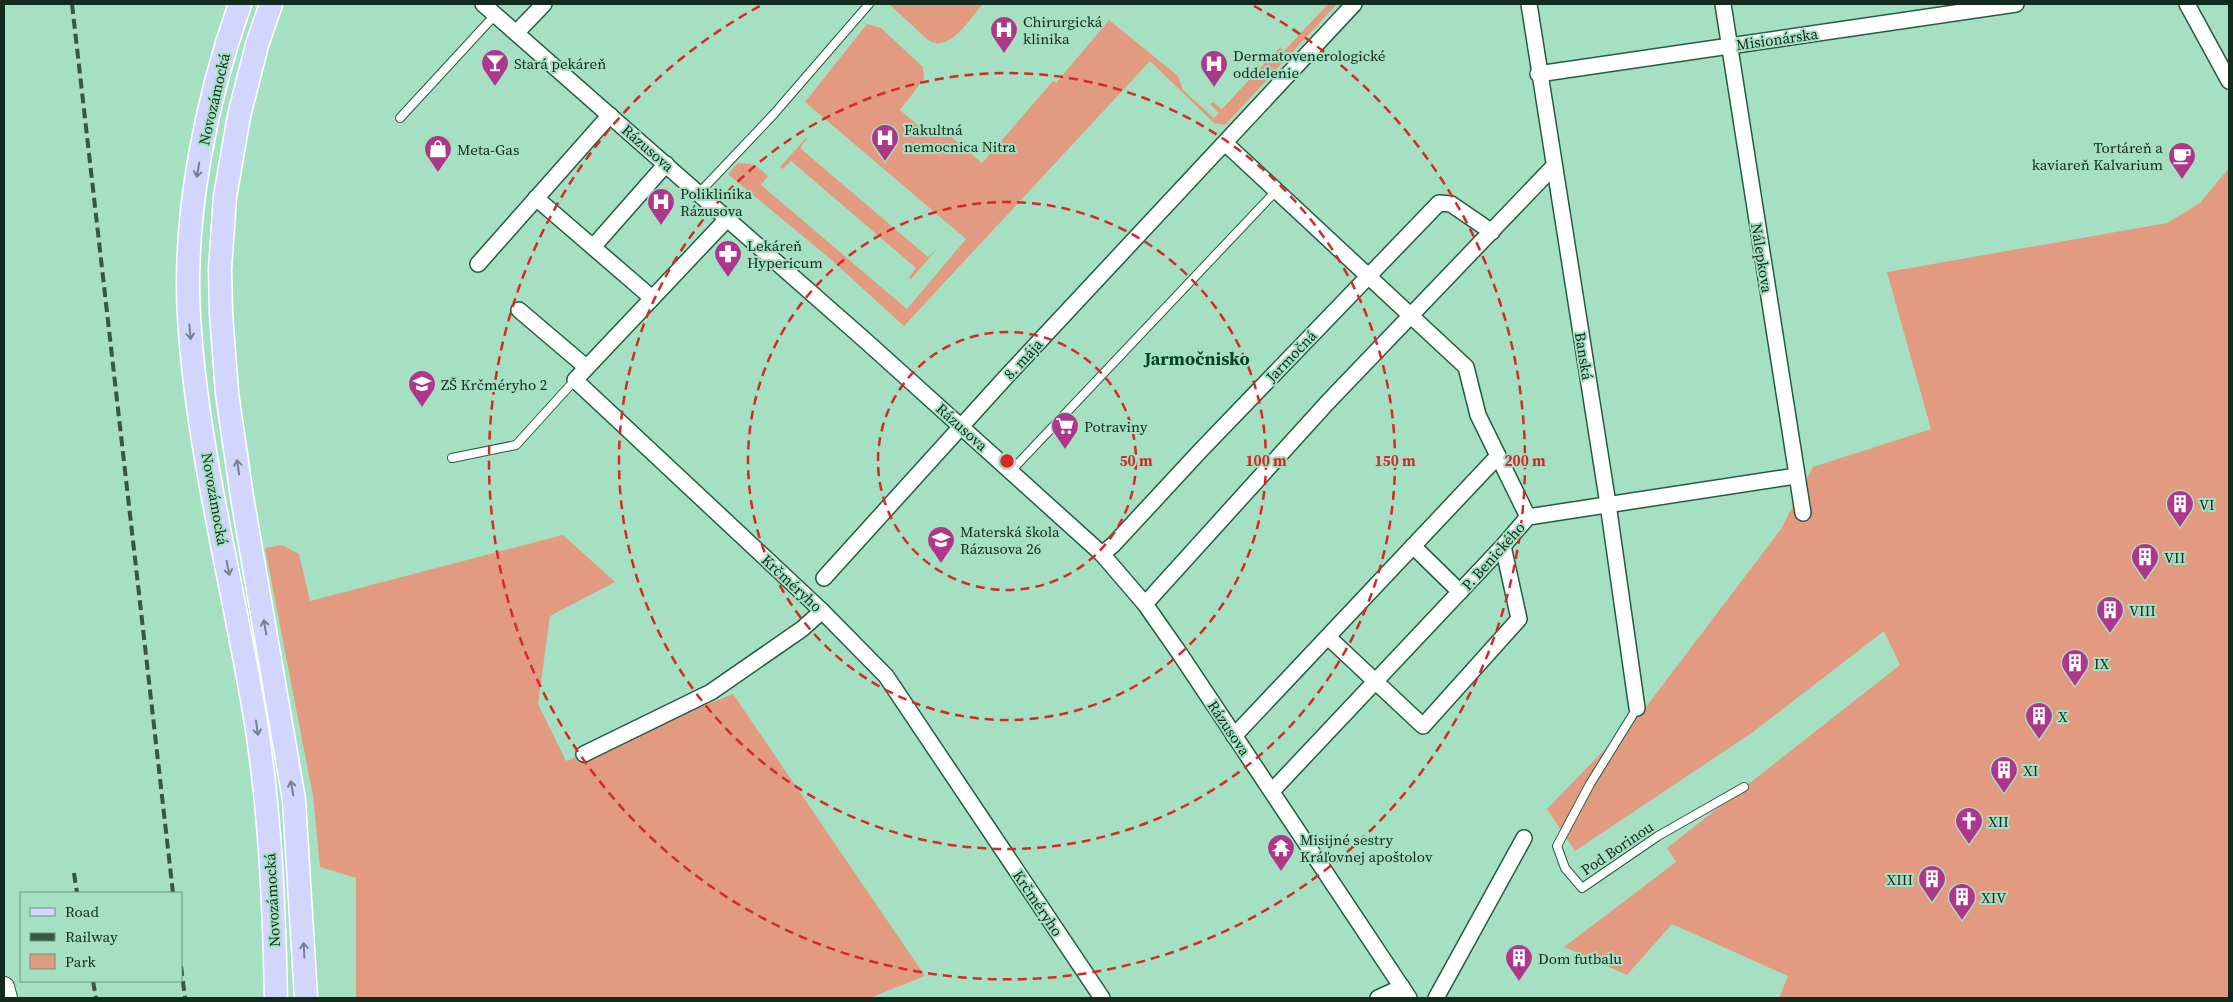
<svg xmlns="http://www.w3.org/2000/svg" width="2233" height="1002" font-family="'Source Serif 4',serif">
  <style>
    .green { fill: #e29b80 }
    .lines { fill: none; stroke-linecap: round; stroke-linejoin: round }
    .lane-casing { stroke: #245c43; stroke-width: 10 }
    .street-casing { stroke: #245c43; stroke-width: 18 }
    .secondary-casing { stroke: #245c43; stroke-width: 22 }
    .primary-casing { stroke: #fff; stroke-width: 25 }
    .lane { stroke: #fff; stroke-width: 8 }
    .street { stroke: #fff; stroke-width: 15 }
    .secondary { stroke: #fff; stroke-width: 20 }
    .primary { stroke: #d3d6fc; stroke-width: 22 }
    .rail { stroke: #375647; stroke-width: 4; stroke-dasharray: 10 5; stroke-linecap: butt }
    .oneway { stroke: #73808e }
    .ring { fill: none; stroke: #d62828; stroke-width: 2.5; stroke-dasharray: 9 6 }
    .labels { text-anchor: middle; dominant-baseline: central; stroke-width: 4; stroke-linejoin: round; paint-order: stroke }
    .poi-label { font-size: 15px; fill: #132a1f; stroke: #a6e0c2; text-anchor: start }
    .street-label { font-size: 15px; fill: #132a1f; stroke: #a6e0c2 }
    .quarter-label { font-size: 18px; font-weight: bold; fill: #04432b; stroke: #a6e0c2 }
    .centre { fill: #d62828; stroke: #a6e0c2; stroke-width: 2.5 }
    .ring-label { font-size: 15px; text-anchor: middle; font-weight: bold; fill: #d62828; stroke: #a6e0c2; stroke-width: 4; stroke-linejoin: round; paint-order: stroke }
  </style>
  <rect width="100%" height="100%" fill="#a6e0c2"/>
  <g class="green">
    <path d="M889 4H983C970 18 950 54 928 40Z"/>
    <path d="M1328 4H1337L1225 125 1214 123 1150 61 904 326 828 257 728 174 737 164C750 161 759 167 768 176L761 185 907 309 966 239 805 102 867 24 881 28 923 67 924 79 900 110 927 133 941 128 982 163 1053 81 1056 83 1109 20 1178 76 1183 90 1214 118 1219 113 1210 104 1213 102 1222 109 1280 47 1284 51Z"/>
    <polygon points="806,138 807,139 800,148 928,257 937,249 911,279 909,277 916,268 791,161 783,169 780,167"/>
    <polygon points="2229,168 2229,998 1779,998 1788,976 1672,924 1627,975 1564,947 1676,862 1667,848 1900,665 1884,631 1753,732 1575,851 1547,809 1646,707 1781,529 1813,467 1931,429 1887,272 2167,223 2200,203"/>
    <polygon points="563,535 615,582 550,616 538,704 566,761 733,694 925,976 870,998 356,998 356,878 320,867 313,796 265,548 282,545 299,554 310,601"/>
  </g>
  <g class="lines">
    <defs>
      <g id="lane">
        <polyline points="400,118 495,15"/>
        <polyline points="699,193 773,115 869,4"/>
        <polyline points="452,458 516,445 575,380"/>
        <polyline points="1011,471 1276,191"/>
        <polyline points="1637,708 1590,784 1557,846 1565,868 1582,888 1658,836 1744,787"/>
      </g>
      <g id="street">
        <polyline points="483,4 867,342 1102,554 1145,604 1180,654 1409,998"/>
        <polyline points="1529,4 1608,504 1637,708"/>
        <polyline points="1723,4 1803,513"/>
        <polyline points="2187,4 2229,81"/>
        <polyline points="516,33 544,4"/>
        <polyline points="1538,74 2016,4"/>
        <polyline points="1225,143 1466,367 1478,415 1528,517"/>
        <polyline points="536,198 652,298"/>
        <polyline points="728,218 575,380 822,611 886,676 1102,998"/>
        <polyline points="593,247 666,164"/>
        <polyline points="478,264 610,115"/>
        <polyline points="519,310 586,367"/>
        <polyline points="1413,546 1460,592"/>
        <polyline points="1102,554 1113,545 1201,450 1439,203 1451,204 1492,232"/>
        <polyline points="824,578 1006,377 1354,4"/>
        <polyline points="1145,604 1327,403 1553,167"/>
        <polyline points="1328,637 1423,726 1519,619 1503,546"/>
        <polyline points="1234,736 1498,456"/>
        <polyline points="584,754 711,692 802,629 822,611"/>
        <polyline points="1272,791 1503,546 1528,517 1796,476"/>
        <polyline points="1378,998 1402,987 1401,997"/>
        <polyline points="1436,998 1524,838"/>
      </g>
      <polyline id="secondary" points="4,987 7,998"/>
      <g id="primary">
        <path d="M240 4C206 100 183 215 189 317 197 450 232 580 254 711 270 805 274 903 276 998"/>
        <polyline points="271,4 257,45 239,116 225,197 220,269 221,313 227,393 242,497 294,800 306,998"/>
      </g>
    </defs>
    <use href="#lane" class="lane-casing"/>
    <use href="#street" class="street-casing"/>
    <use href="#secondary" class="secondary-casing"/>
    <use href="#primary" class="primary-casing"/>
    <use href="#lane" class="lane"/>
    <use href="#street" class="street"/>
    <use href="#secondary" class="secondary"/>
    <use href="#primary" class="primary"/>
    <g class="rail">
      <polyline points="72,4 173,893"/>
      <polyline points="74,873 77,893"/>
      <polyline points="181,966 185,998"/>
      <polyline points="93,981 96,998"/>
    </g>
  </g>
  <defs><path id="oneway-shaft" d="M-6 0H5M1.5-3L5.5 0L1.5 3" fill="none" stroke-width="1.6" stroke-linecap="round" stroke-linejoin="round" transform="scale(1.25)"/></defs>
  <g class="oneway">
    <use href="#oneway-shaft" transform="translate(198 170) rotate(100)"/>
    <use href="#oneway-shaft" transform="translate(190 332) rotate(85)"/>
    <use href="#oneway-shaft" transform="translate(238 467) rotate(-98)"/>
    <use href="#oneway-shaft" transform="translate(228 568) rotate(79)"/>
    <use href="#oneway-shaft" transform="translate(265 627) rotate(-100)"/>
    <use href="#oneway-shaft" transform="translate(257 728) rotate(82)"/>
    <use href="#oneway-shaft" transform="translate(292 788) rotate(-100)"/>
    <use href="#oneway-shaft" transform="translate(304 950) rotate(-93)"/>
  </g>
  <g class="ring">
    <circle cx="1007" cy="461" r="129"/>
    <circle cx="1007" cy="461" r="259"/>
    <circle cx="1007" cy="461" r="388"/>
    <path d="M1254 6A518 518 0 1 1 760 6"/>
  </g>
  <defs>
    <symbol id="hospital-pin" viewBox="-11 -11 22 30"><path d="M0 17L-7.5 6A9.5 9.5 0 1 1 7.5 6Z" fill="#ae368b" stroke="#a6e0c2"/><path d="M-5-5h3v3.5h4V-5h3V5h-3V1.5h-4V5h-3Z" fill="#fff"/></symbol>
    <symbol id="bar-pin" viewBox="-11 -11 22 30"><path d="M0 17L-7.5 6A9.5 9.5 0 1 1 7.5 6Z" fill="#ae368b" stroke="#a6e0c2"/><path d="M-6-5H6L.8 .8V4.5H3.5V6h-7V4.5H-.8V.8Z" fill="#fff"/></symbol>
    <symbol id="shop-pin" viewBox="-11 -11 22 30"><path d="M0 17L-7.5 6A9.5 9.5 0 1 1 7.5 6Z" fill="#ae368b" stroke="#a6e0c2"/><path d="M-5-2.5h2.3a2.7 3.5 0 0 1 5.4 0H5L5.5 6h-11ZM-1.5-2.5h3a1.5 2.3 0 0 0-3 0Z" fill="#fff"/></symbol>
    <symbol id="cafe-pin" viewBox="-11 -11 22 30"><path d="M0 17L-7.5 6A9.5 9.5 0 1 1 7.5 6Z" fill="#ae368b" stroke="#a6e0c2"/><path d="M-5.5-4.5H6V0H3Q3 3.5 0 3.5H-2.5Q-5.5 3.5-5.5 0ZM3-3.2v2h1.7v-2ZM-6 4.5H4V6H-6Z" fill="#fff"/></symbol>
    <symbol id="pharmacy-pin" viewBox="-11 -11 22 30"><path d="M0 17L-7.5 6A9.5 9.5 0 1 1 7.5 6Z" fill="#ae368b" stroke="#a6e0c2"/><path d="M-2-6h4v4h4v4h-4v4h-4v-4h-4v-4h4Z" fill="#fff"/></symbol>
    <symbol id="school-pin" viewBox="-11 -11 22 30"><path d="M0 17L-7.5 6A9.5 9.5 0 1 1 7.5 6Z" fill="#ae368b" stroke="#a6e0c2"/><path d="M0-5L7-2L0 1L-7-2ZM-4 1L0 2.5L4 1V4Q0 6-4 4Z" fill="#fff"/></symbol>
    <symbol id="supermarket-pin" viewBox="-11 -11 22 30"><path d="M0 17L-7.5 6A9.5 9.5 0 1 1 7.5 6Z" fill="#ae368b" stroke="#a6e0c2"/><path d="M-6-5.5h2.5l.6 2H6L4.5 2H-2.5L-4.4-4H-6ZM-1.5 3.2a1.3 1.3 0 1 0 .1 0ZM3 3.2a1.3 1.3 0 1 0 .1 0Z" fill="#fff"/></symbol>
    <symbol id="building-pin" viewBox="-11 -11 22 30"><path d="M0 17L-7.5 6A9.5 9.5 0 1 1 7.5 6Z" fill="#ae368b" stroke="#a6e0c2"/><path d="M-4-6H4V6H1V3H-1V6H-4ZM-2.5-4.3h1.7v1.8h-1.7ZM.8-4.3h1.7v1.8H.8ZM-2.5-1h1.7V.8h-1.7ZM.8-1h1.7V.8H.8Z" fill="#fff"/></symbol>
    <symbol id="church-pin" viewBox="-11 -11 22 30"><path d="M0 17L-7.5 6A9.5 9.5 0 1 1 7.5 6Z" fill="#ae368b" stroke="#a6e0c2"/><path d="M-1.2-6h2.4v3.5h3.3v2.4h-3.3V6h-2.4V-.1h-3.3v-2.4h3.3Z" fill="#fff"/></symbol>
    <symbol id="temple-pin" viewBox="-11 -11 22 30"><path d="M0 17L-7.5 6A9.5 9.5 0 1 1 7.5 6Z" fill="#ae368b" stroke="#a6e0c2"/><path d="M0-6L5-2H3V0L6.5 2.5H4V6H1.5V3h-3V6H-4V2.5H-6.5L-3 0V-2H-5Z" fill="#fff"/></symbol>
  </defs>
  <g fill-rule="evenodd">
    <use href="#hospital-pin" x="988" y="14" width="32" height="43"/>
    <use href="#bar-pin" x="479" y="47" width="32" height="43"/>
    <use href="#hospital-pin" x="1198" y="48" width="32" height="43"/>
    <use href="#hospital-pin" x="869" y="122" width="32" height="43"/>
    <use href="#shop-pin" x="422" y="133" width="32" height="43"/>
    <use href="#cafe-pin" x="2166" y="140" width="32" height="43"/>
    <use href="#hospital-pin" x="645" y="186" width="32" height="43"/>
    <use href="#pharmacy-pin" x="712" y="238" width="32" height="43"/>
    <use href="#school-pin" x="406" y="368" width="32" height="43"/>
    <use href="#supermarket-pin" x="1049" y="410" width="32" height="43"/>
    <use href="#building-pin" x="2164" y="488" width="32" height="43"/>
    <use href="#school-pin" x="925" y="524" width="32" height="43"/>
    <use href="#building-pin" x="2129" y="541" width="32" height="43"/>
    <use href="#building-pin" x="2094" y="594" width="32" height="43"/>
    <use href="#building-pin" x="2059" y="647" width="32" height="43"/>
    <use href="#building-pin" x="2023" y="700" width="32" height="43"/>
    <use href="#building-pin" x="1988" y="754" width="32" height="43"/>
    <use href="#church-pin" x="1953" y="805" width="32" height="43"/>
    <use href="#temple-pin" x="1265" y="832" width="32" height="43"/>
    <use href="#building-pin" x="1916" y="863" width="32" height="43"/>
    <use href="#building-pin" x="1946" y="881" width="32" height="43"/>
    <use href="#building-pin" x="1503" y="942" width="32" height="43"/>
  </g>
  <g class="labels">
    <g class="poi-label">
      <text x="1023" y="21">Chirurgická<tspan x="1023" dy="17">klinika</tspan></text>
      <text x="1233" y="55">Dermatovenerologické<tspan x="1233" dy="17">oddelenie</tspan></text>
      <text x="514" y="63">Stará pekáreň</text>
      <text x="904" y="129">Fakultná<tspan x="904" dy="17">nemocnica Nitra</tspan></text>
      <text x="2163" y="147" text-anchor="end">Tortáreň a<tspan x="2163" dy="17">kaviareň Kalvarium</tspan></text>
      <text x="457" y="149">Meta-Gas</text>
      <text x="680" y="193">Poliklinika<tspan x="680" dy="17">Rázusova</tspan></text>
      <text x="747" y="245">Lekáreň<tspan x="747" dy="17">Hypericum</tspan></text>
      <text x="441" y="384">ZŠ Krčméryho 2</text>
      <text x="1084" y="426">Potraviny</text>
      <text x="2199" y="504">VI</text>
      <text x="960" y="531">Materská škola<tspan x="960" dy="17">Rázusova 26</tspan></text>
      <text x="2164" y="557">VII</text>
      <text x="2129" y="610">VIII</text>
      <text x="2094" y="663">IX</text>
      <text x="2058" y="716">X</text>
      <text x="2023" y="770">XI</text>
      <text x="1988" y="821">XII</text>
      <text x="1300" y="839">Misijné sestry<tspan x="1300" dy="17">Kráľovnej apoštolov</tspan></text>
      <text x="1913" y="879" text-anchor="end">XIII</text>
      <text x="1981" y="897">XIV</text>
      <text x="1538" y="958">Dom futbalu</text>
    </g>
    <g class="street-label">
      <text transform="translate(1777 39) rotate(-8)">Misionárska</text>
      <text transform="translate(214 99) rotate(-77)">Novozámocká</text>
      <text transform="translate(648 148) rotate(41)">Rázusova</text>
      <text transform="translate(1762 258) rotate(81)">Nálepkova</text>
      <text transform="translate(1291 356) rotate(-46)">Jarmočná</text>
      <text transform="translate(1584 356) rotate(81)">Banská</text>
      <text transform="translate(1023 359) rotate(-47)">8. mája</text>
      <text transform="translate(962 427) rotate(42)">Rázusova</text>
      <text transform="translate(215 499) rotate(80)">Novozámocká</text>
      <text transform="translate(1493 556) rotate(-48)">P. Benického</text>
      <text transform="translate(792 583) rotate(43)">Krčméryho</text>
      <text transform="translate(1229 728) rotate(56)">Rázusova</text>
      <text transform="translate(1617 848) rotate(-34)">Pod Borinou</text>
      <text transform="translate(272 900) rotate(-93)">Novozámocká</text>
      <text transform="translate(1038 903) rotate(56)">Krčméryho</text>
    </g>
    <g class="quarter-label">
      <text x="1197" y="358">Jarmočnisko</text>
    </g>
  </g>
  <circle cx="1007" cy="461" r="8" class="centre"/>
  <g class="ring-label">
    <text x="1136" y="466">50 m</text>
    <text x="1266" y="466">100 m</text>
    <text x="1395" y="466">150 m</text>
    <text x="1525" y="466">200 m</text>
  </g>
  <rect width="2233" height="1002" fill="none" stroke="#132a1f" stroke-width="10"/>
  <rect x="20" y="892" width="162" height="90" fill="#a6e0c2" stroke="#6b9781"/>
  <rect x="30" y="908" width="25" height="8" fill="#d3d6fc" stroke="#6b9781"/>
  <text x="65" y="917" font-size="15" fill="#132a1f">Road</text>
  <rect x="30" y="933" width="25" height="8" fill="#375647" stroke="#6b9781"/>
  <text x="65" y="942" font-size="15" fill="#132a1f">Railway</text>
  <rect x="30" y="954" width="25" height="15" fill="#e29b80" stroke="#6b9781"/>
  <text x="65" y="967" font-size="15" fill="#132a1f">Park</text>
</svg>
